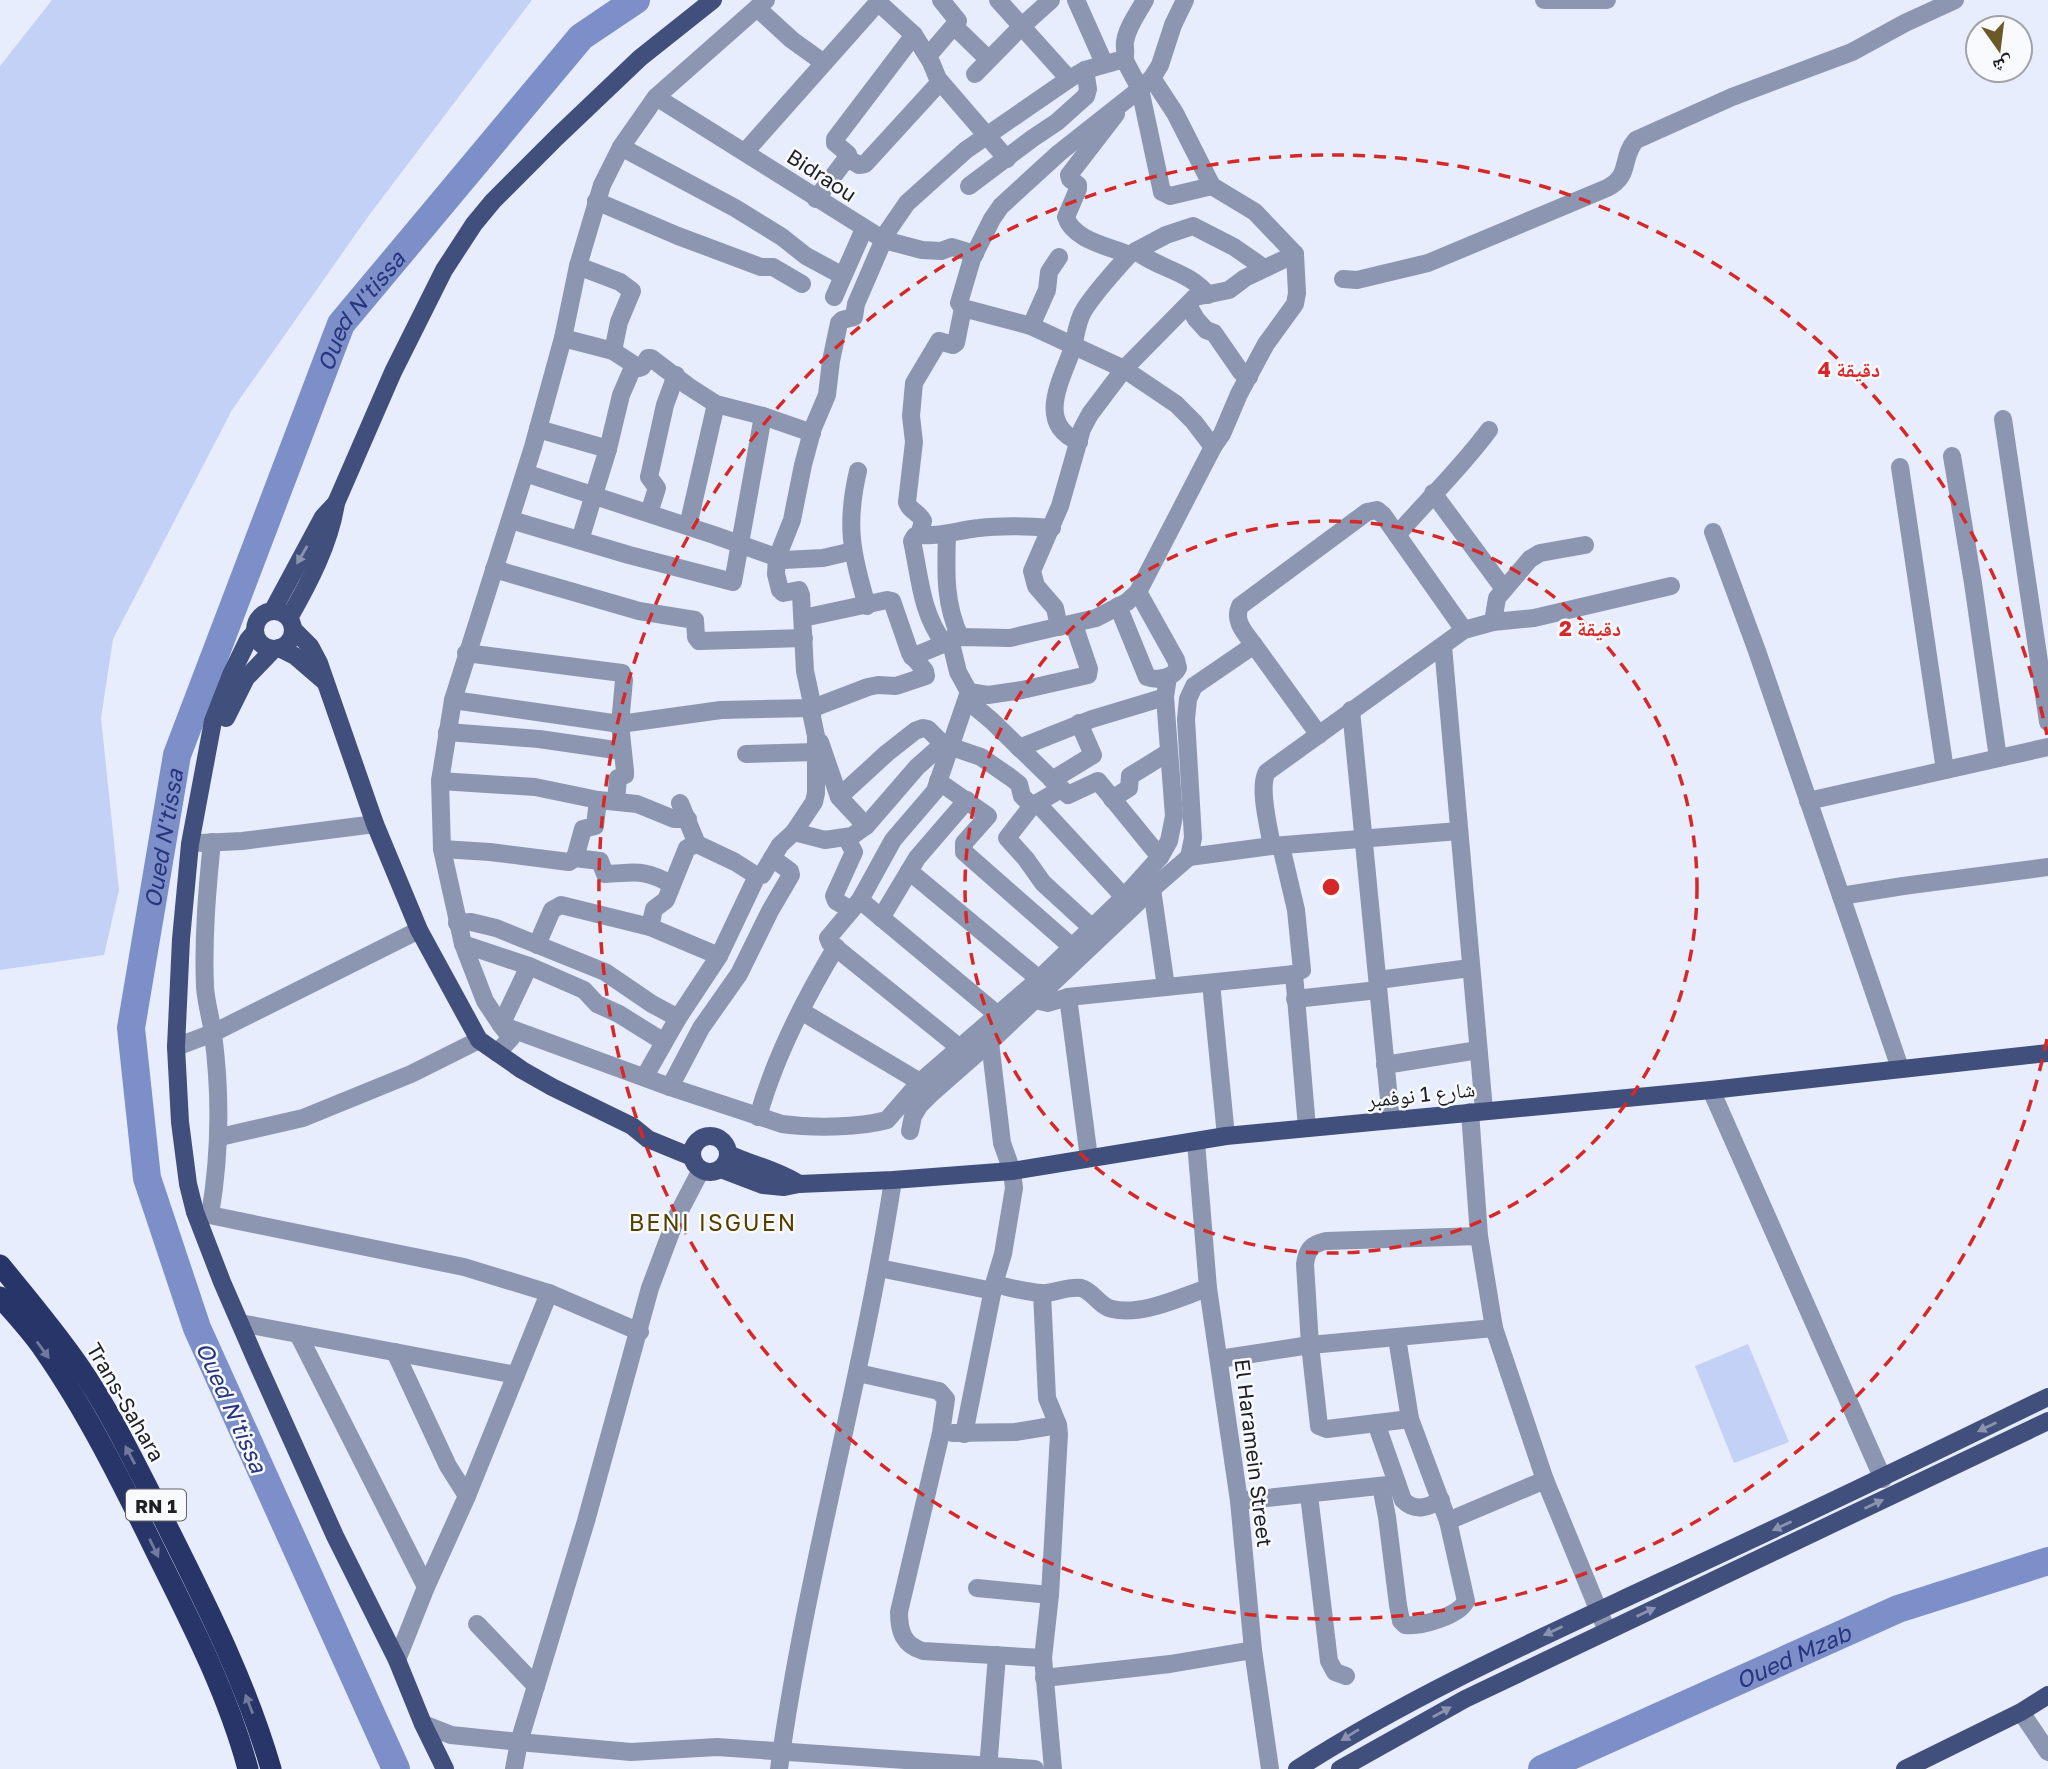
<svg xmlns="http://www.w3.org/2000/svg" width="2048" height="1769" font-family="'Golos Text','Noto Naskh Arabic',sans-serif">
  <style>
    .green { fill: #c4d1f6 }
    .lines { fill: none; stroke-linecap: round; stroke-linejoin: round }
    .river { stroke: #7c8fc9; stroke-width: 28 }
    .minor { stroke: #8d96b1; stroke-width: 18 }
    .major { stroke: #414f7c; stroke-width: 18 }
    .highway { stroke: #283568; stroke-width: 21 }
    .oneway { fill: #8b93b0 }
    .oneway2 { fill: #717a9c }
    .ring { fill: none; stroke: #d62828; stroke-width: 3.5; stroke-dasharray: 12 9 }
    .labels { text-anchor: middle; dominant-baseline: central; stroke-width: 5; stroke-linejoin: round; paint-order: stroke }
    .shield { fill: #f9fafd; stroke: #606166; stroke-width: 2 }
    .shield-label { font-size: 19px; font-weight: bold; fill: #1e2025 }
    .street-label { font-size: 21px; fill: #1e2025; stroke: #f9fafd }
    .water-label { font-size: 23px; font-style: italic; fill: #26357c; stroke: #f9fafd }
    .neighbourhood-label { font-size: 23px; letter-spacing: 2px; fill: #544100; stroke: #f9fafd }
    .centre { fill: #d62828; stroke: #f9fafd; stroke-width: 3.5 }
    .ring-label { font-size: 21px; text-anchor: middle; font-weight: bold; fill: #d62828; stroke: #f9fafd; stroke-width: 5; stroke-linejoin: round; paint-order: stroke }
  </style>
  <rect width="100%" height="100%" fill="#e7edfc"/>
  <g class="green">
    <polygon points="52,0 532,0 367,218 232,410 113,639 101,718 119,890 104,955 0,970 0,66"/>
    <polygon points="1748,1344 1789,1442 1734,1463 1695,1366"/>
  </g>
  <g class="lines">
    <g class="river">
      <path id="s1" d="M396 1769 197 1328 147 1178 131 1028 177 755 341 324 581 37 636 0"/>
      <path id="s2" d="M1542 1769 1898 1609 2048 1561"/>
    </g>
    <g class="minor">
      <path d="M766 0 656 97 621 147 602 185 578 266 563 338 533 447 453 700 440 781 442 849 463 944 485 1001 501 1025 670 1087 782 1124C812 1128 858 1128 887 1120L920 1082 1039 979 1124 897 1160 857 1169 841 1174 816 1165 697 1168 677"/>
      <polyline points="998,0 1069,79"/>
      <polyline points="1076,0 1104,63"/>
      <polyline points="1544,0 1607,0"/>
      <polyline points="878,2 914,35 931,62 938,79 1007,159"/>
      <polyline points="757,8 792,40 824,63"/>
      <polyline points="954,26 988,59"/>
      <polyline points="914,35 835,139 835,143 848,154 847,158 859,165 865,164 940,82"/>
      <polyline points="928,56 958,21 941,0"/>
      <polyline points="1124,59 1140,89 1152,78 1160,65 1173,25 1185,0"/>
      <polyline points="975,74 1022,26 1051,0"/>
      <polyline points="656,97 884,240 922,250 941,251 952,247 975,254"/>
      <path d="M1116 114 1069 175 1070 179 1078 185V189L1066 217C1073 240 1108 246 1129 255"/>
      <polyline points="621,147 735,208 782,237 806,256 843,276"/>
      <polyline points="745,152 880,0"/>
      <polyline points="969,186 1033,138 1057,122 1086,96 1088,89 1085,70"/>
      <polyline points="1212,186 1170,196 1162,192 1140,89 1059,153 1001,206 992,219 972,259 959,303 963,308 1031,326 1124,369 1176,404 1194,422 1213,447"/>
      <polyline points="816,199 847,158"/>
      <polyline points="596,201 678,236 761,267 773,267 802,284"/>
      <polyline points="1136,251 1166,235 1193,226 1234,247 1264,268"/>
      <polyline points="578,266 620,282 632,291 619,322 613,351"/>
      <path d="M1343 279 1357 280 1428 263 1607 188C1632 175 1620 158 1636 140L1732 97 1852 52 1905 23 1955 0"/>
      <polyline points="834,297 864,229"/>
      <polyline points="1188,305 1196,319 1206,330 1214,333 1241,372 1249,377"/>
      <polyline points="1031,326 1047,290 1049,272 1059,257"/>
      <polyline points="563,338 613,351 639,368 642,367 648,358 651,358 688,386 716,404 763,416 812,433"/>
      <polyline points="2003,419 2048,722"/>
      <polyline points="538,429 608,449"/>
      <path d="M1079 442C1034 423 1063 378 1073 347 1076 335 1077 321 1084 310 1096 291 1113 273 1129 255L1136 251C1161 270 1189 271 1208 295"/>
      <polyline points="1952,456 1973,583 1998,758"/>
      <polyline points="1900,467 1945,770"/>
      <path d="M858 471C845 527 852 552 867 606"/>
      <polyline points="525,473 714,535 784,560 823,558 853,551"/>
      <polyline points="1433,493 1504,589"/>
      <polyline points="649,513 657,488 649,477 665,405 676,375"/>
      <polyline points="511,520 629,555 733,582 763,416"/>
      <polyline points="688,526 716,404"/>
      <polyline points="1713,532 1757,651 1900,1068"/>
      <path d="M947 534C946 571 944 602 960 637"/>
      <path d="M919 535C942 537 958 530 979 528 1003 525 1028 526 1052 528"/>
      <path d="M1397 535C1428 499 1461 468 1489 430"/>
      <polyline points="580,540 608,449 621,395 634,365"/>
      <polyline points="494,569 639,611 695,620 696,637 699,641 804,638"/>
      <path d="M1118 606 1147 677C1157 681 1173 678 1178 668L1176 660 1138 592"/>
      <polyline points="1493,622 1497,598 1530,559 1540,553 1585,545"/>
      <polyline points="1059,627 1055,608 1036,586 1032,571 1060,506 1082,429 1090,414 1124,369 1195,297 1229,290 1245,278 1295,254"/>
      <polyline points="950,639 958,672 969,692"/>
      <path d="M944 643C921 613 920 577 912 541L915 536 919 535 923 521C919 512 909 511 907 502L914 442 911 416 914 383 939 341 953 345 956 343 963 308"/>
      <polyline points="1254,645 1319,735"/>
      <polyline points="1443,646 1484,1110"/>
      <polyline points="466,653 622,673 624,680 620,724 625,771 625,775 618,778 616,801"/>
      <polyline points="912,657 960,637 1010,638 1096,618 1127,602 1138,592 1213,447 1222,434 1239,394 1266,344 1295,304 1297,293 1295,254 1255,212 1212,186 1175,113 1152,78"/>
      <polyline points="969,692 988,695 1022,690 1088,675 1089,669 1074,625"/>
      <polyline points="453,700 620,724 721,710 813,708 868,687 878,685 896,686 926,676 925,671 910,653 892,601 887,600 803,618"/>
      <polyline points="967,700 992,721 1068,795 1098,781 1160,857"/>
      <polyline points="1351,710 1391,1120"/>
      <polyline points="447,732 539,739 622,751"/>
      <polyline points="820,742 839,797 866,826"/>
      <polyline points="1019,748 1092,719 1165,697"/>
      <polyline points="746,754 816,752"/>
      <polyline points="1052,780 1093,755 1079,723"/>
      <polyline points="440,781 535,787 598,800 637,804 674,819 688,819"/>
      <polyline points="938,781 988,816 964,843 964,852 1071,946"/>
      <polyline points="1061,789 1032,806 1007,838 1026,859 1043,883 1091,927"/>
      <polyline points="839,797 887,753 915,731 923,728 928,729 943,744 981,757 1010,777 1019,784 1022,796 1032,806"/>
      <polyline points="1112,799 1129,788 1130,776 1169,752"/>
      <polyline points="1808,801 2048,747"/>
      <polyline points="680,803 697,844 735,862 757,876"/>
      <polyline points="1037,803 1124,897"/>
      <polyline points="794,832 825,840 852,836 866,826 917,767 943,744"/>
      <polyline points="847,839 854,852 834,896 836,901 851,910"/>
      <polyline points="201,843 242,841 375,824"/>
      <path d="M1272 846C1269 828 1258 787 1267 772L1464 630 1493 622 1534 618 1671 586"/>
      <polyline points="1281,846 1296,910 1302,970 1294,974 1307,1128"/>
      <path d="M442 849 490 852 569 862 575 858 600 861 605 874C635 873 642 868 671 884"/>
      <polyline points="1189,857 1272,846 1459,831"/>
      <polyline points="575,858 583,829 595,826 598,800"/>
      <polyline points="909,871 1039,979"/>
      <polyline points="1152,889 1166,987"/>
      <polyline points="1841,896 1903,886 2048,867"/>
      <polyline points="860,900 999,1016"/>
      <polyline points="881,918 917,858 967,800"/>
      <polyline points="457,923 471,922 496,928 605,972 652,1004 678,1018"/>
      <polyline points="650,927 654,909 666,900 687,848 697,844"/>
      <polyline points="463,944 529,966 584,990 597,1004 619,1014 664,1042"/>
      <polyline points="537,945 552,910 561,905 650,927 719,956"/>
      <polyline points="1378,980 1470,968"/>
      <polyline points="1211,983 1226,1136"/>
      <polyline points="1068,997 1089,1158"/>
      <polyline points="1295,999 1378,990"/>
      <polyline points="1035,1000 1048,1003 1068,997 1294,974"/>
      <polyline points="801,1011 920,1082"/>
      <path d="M990 1042 1002 1143 1012 1171 1014 1188 1003 1254 994 1284C1009 1287 1027 1293 1043 1293 1055 1293 1068 1286 1081 1288 1093 1291 1099 1306 1112 1309 1143 1316 1180 1297 1208 1288"/>
      <polyline points="176,1047 213,1033 419,930"/>
      <polyline points="960,1048 830,943 828,938 860,900 893,840 935,791 969,692"/>
      <polyline points="497,1053 511,1038 501,1025 529,966"/>
      <polyline points="1385,1065 1478,1050"/>
      <path d="M645 1076 678 1018 719 956 757 876 762 875 780 845 794 832 814 802 816 793V736L812 717 813 708 805 671 801 595 799 590 783 593 780 590 776 574 777 558 792 520 803 465 813 428 827 395 831 361 839 323 842 320 854 317 856 304 887 232 907 203 966 150 1069 79 1085 70 1124 59C1127 52 1124 49 1125 42 1127 27 1138 13 1145 0"/>
      <polyline points="670,1087 701,1028 739,974 770,911 791,875 790,871 772,858"/>
      <polyline points="1711,1090 1883,1479"/>
      <polyline points="1470,1112 1479,1236 1494,1328 1545,1480 1607,1631"/>
      <path d="M758 1117C775 1056 804 1000 836 947"/>
      <path d="M910 1131 913 1116 919 1106 932 1093 990 1042 1152 889 1189 857 1193 838 1186 719 1188 699 1194 686 1254 645C1245 633 1233 621 1240 606L1367 512 1377 510 1383 515 1464 630"/>
      <polyline points="220,1137 303,1118 411,1074 479,1040"/>
      <polyline points="1196,1142 1208,1288 1239,1501 1253,1650 1270,1769"/>
      <polyline points="195,1212 464,1267 549,1293 640,1332"/>
      <path d="M210 1215C220 1156 221 1094 213 1034 211 1018 206 1003 205 987 203 938 207 891 212 842"/>
      <polyline points="879,1268 993,1291"/>
      <polyline points="1042,1293 1047,1398 1058,1425 1059,1434 1050,1595 1043,1658 1053,1769"/>
      <polyline points="240,1323 516,1375"/>
      <polyline points="298,1334 426,1587"/>
      <polyline points="1397,1338 1410,1419 1448,1521 1545,1480"/>
      <polyline points="395,1352 448,1466 467,1496"/>
      <polyline points="1219,1359 1310,1345 1494,1328"/>
      <path d="M858 1373 939 1391 946 1399 941 1433 899 1612C899 1631 903 1645 923 1651L1043 1658"/>
      <path d="M1410 1419 1327 1429 1319 1426 1310 1345 1305 1264C1307 1250 1311 1244 1326 1241L1479 1236"/>
      <path d="M1376 1423 1403 1500C1415 1512 1427 1508 1441 1500"/>
      <polyline points="953,1433 1015,1432 1058,1425"/>
      <polyline points="964,1434 994,1284"/>
      <path d="M1381 1486 1387 1517 1398 1605 1401 1621 1405 1625C1421 1627 1459 1616 1466 1601L1448 1521"/>
      <polyline points="1309,1495 1329,1661 1335,1672 1346,1676"/>
      <polyline points="1239,1501 1397,1484"/>
      <polyline points="977,1588 1050,1595"/>
      <polyline points="477,1624 536,1686"/>
      <polyline points="397,1660 426,1587 467,1496 549,1293"/>
      <polyline points="1044,1678 1170,1664 1253,1650"/>
      <polyline points="2021,1712 2048,1752"/>
      <polyline points="423,1724 451,1735 519,1742 586,1521 650,1288 677,1216 701,1170"/>
      <polyline points="514,1769 519,1742 631,1752 717,1747 1035,1769"/>
      <path d="M779 1769C806 1571 863 1378 893 1180"/>
      <polyline points="988,1769 997,1655"/>
    </g>
    <g class="major">
      <polyline points="273,610 323,517 336,503"/>
      <circle cx="274" cy="630" r="19"/>
      <path d="M289 618C309 583 330 543 336 503L393 372 444 270 474 224 493 201 557 137 640 58 713 0"/>
      <polyline points="293,629 310,646 319,663 375,824 419,930 479,1040 522,1070 552,1087 632,1126 648,1139 692,1157"/>
      <polyline points="255,632 248,640 231,675 213,721 190,844 181,939 176,1047 180,1122 188,1184 195,1212 222,1282 255,1358 335,1536 397,1660 423,1724 445,1769"/>
      <polyline points="279,648 295,656 324,681"/>
      <polyline points="226,718 246,678 274,649"/>
      <circle cx="710" cy="1154" r="18"/>
      <path d="M729 1154C752 1165 778 1170 799 1184"/>
      <polyline points="721,1169 763,1185 784,1187 799,1184 893,1180 1012,1171 1226,1136 1711,1090 2048,1053"/>
      <path d="M1297 1769C1412 1695 1536 1640 1660 1582 1790 1522 1919 1460 2048 1397"/>
      <polyline points="1340,1769 1465,1699 2048,1421"/>
      <polyline points="1905,1769 2021,1712 2048,1695"/>
    </g>
    <g class="highway">
      <path d="M0 1265C27 1298 55 1331 79 1366 112 1414 137 1468 164 1520 204 1600 246 1682 271 1769"/>
      <path d="M0 1297C15 1314 31 1331 44 1350 90 1416 126 1491 162 1564 195 1630 229 1698 248 1769"/>
    </g>
  </g>
  <defs><path id="oneway-solid" d="M-6-.8H1V-3.2L6.5 0L1 3.2V.8H-6Z" transform="scale(1.75)"/></defs>
  <g class="oneway">
    <use href="#oneway-solid" transform="translate(302 555) rotate(120)"/>
    <use href="#oneway-solid" transform="translate(1987 1427) rotate(154)"/>
    <use href="#oneway-solid" transform="translate(1874 1504) rotate(-25)"/>
    <use href="#oneway-solid" transform="translate(1782 1526) rotate(155)"/>
    <use href="#oneway-solid" transform="translate(1646 1612) rotate(-25)"/>
    <use href="#oneway-solid" transform="translate(1553 1631) rotate(155)"/>
    <use href="#oneway-solid" transform="translate(1442 1712) rotate(-29)"/>
    <use href="#oneway-solid" transform="translate(1350 1735) rotate(148)"/>
  </g>
  <g class="oneway2">
    <use href="#oneway-solid" transform="translate(43 1350) rotate(54)"/>
    <use href="#oneway-solid" transform="translate(130 1455) rotate(-118)"/>
    <use href="#oneway-solid" transform="translate(154 1548) rotate(64)"/>
    <use href="#oneway-solid" transform="translate(249 1704) rotate(-111)"/>
  </g>
  <g class="ring">
    <circle cx="1331" cy="887" r="366"/>
    <path d="M2047 1039A732 732 0 1 1 2047 735"/>
  </g>
  <g class="labels">
    <rect class="shield" x="126" y="1489.5" width="60" height="31" rx="5"/>
    <g class="shield-label">
      <text x="156" y="1505">RN 1</text>
    </g>
    <g class="street-label">
      <text transform="translate(822 175) rotate(33)">Bidraou</text>
      <text transform="translate(1421 1094) rotate(-6)">شارع 1 نوفمبر</text>
      <text transform="translate(126 1402) rotate(60)">Trans-Sahara</text>
      <text transform="translate(1254 1453) rotate(83)">El Haramein Street</text>
    </g>
    <g class="water-label">
      <text stroke="none"><textPath href="#s1" startOffset="1552">Oued N'tissa</textPath></text>
      <text stroke="none"><textPath href="#s1" startOffset="985">Oued N'tissa</textPath></text>
      <text transform="translate(232 1407) rotate(66)">Oued N'tissa</text>
      <text stroke="none"><textPath href="#s2" startOffset="275">Oued Mzab</textPath></text>
    </g>
    <g class="neighbourhood-label">
      <text x="713" y="1222">BENI ISGUEN</text>
    </g>
  </g>
  <circle cx="1331" cy="887" r="10" class="centre"/>
  <g class="ring-label">
    <text x="1849" y="377">4 دقيقة</text>
    <text x="1590" y="636">2 دقيقة</text>
  </g>
  <g transform="translate(1999 49) rotate(166)"><circle r="33" fill="#f9fafd" stroke="#a1a3a7" stroke-width="2"/>
  <path d="M0-5L12 26L0 18L-12 26Z" fill="#6b5927"/>
  <text y="-10" font-size="19" font-weight="bold" text-anchor="middle" fill="#1e2025">ش</text>
  </g>
</svg>
